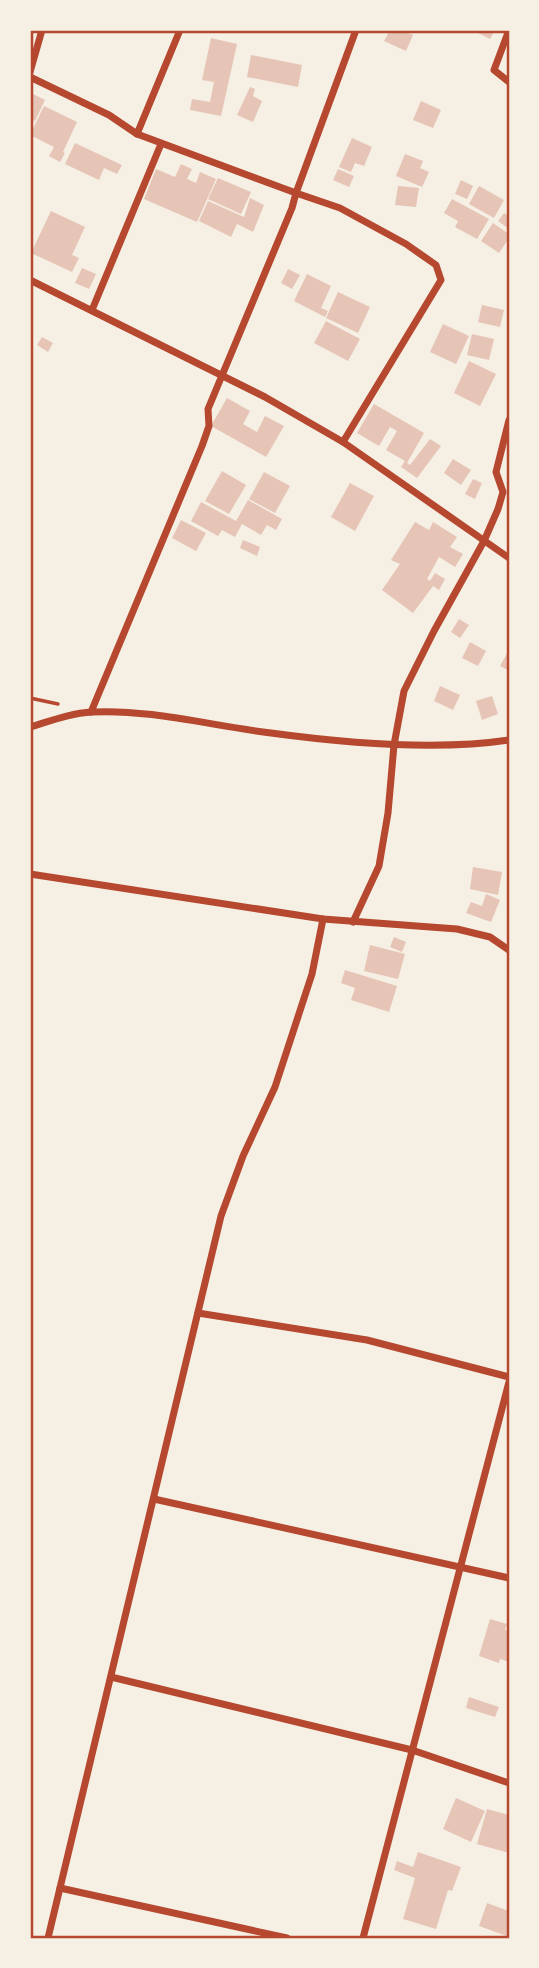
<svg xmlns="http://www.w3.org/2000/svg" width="539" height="1968" font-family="Barlow,sans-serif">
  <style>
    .building { fill: #e6c5b7 }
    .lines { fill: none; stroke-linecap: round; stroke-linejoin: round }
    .path { stroke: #b5482f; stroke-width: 3.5 }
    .minor { stroke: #b5482f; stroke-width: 7 }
    .neatline { fill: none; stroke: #b5482f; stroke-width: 2.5 }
  </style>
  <rect width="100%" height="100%" fill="#f6efe4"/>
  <g class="building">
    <polygon points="390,30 401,30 413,35 406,51 384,41"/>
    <polygon points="472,30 495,30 490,39"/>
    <polygon points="211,38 237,44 221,116 190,110 192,99 210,102 214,82 202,80"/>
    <polygon points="251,55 302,65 298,87 247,77"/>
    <polygon points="250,87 255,89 253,96 262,101 253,122 237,115"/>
    <polygon points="33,94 45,100 35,121 30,118 30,100"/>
    <polygon points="421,101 441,110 433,128 413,120"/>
    <polygon points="44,106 77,122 63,152 65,153 60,162 49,156 54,147 30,135"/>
    <polygon points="352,138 372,147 364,166 355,163 351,172 339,167"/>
    <polygon points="75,143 122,165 117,174 104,168 99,180 65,164"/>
    <polygon points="405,154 423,161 420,168 429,172 422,187 396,176"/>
    <polygon points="181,164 192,169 187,179 196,183 200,172 216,179 197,222 144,199 156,169 175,177"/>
    <polygon points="338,169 354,176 349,187 333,180"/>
    <polygon points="218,178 251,192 241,214 208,199"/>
    <polygon points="461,180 473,186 467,199 455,194"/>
    <polygon points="398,186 419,188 416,207 395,205"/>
    <polygon points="479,186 504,200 494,218 469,204"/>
    <polygon points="250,198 264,205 253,232 237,224 231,237 199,221 208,201 244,217"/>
    <polygon points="452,199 489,219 477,239 455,227 458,221 444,213"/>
    <polygon points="51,211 85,227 72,255 79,258 72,272 31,253"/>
    <polygon points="504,213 509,216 509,229 498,221"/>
    <polygon points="493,223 509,234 509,238 499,253 481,241"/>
    <polygon points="82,268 96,274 89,289 75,283"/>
    <polygon points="288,269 300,275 292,289 281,283"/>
    <polygon points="307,274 331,286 321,308 328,311 325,317 294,301"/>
    <polygon points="338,292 370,307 358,333 326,318"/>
    <polygon points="482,305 504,310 500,327 478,322"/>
    <polygon points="326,321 360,339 348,361 314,343"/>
    <polygon points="443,324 469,336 456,364 430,352"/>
    <polygon points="472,334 494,339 489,360 467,355"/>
    <polygon points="42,337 53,343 48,352 37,345"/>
    <polygon points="469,361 496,374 480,406 454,393"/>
    <polygon points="227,398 250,411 243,424 257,432 265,416 284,426 266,457 211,426"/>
    <polygon points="374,404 424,433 407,463 410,465 430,439 441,446 417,478 401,467 405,461 386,450 397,431 390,427 379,446 357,433"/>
    <polygon points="453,459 471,470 461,485 444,473"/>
    <polygon points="222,471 246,485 229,514 205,501"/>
    <polygon points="264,472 290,486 275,513 249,499"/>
    <polygon points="473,479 482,483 475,499 465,494"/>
    <polygon points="350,483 374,496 355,531 331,517"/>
    <polygon points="248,500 282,519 276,530 267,525 261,535 242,524 235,537 222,530 218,536 191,521 201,502 236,521"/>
    <polygon points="181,520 206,533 196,551 172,538"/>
    <polygon points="415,522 429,530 433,522 457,537 450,547 463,554 455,567 439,557 427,579 430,581 435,573 445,579 439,590 433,586 413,613 382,590 400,564 391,560"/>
    <polygon points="243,540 260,547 257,556 240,548"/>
    <polygon points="459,619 469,625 460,638 451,632"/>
    <polygon points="470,642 486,651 478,666 462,658"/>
    <polygon points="509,650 509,671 500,666"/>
    <polygon points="440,686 460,695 453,710 434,701"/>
    <polygon points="492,696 498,714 482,720 476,701"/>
    <polygon points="473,867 502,872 498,895 470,889"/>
    <polygon points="486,894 500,900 491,922 466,913 471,902 482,906"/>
    <polygon points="394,937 406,942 402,952 390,947"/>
    <polygon points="370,945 405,954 398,979 364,971"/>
    <polygon points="345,970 397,986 389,1012 351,1000 355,988 341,983"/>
    <polygon points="490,1619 507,1624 505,1630 509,1631 509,1662 500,1659 499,1663 479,1656"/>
    <polygon points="469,1697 499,1707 495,1717 466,1708"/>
    <polygon points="456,1798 485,1811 471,1842 443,1829"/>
    <polygon points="487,1809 509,1815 509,1853 477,1844"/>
    <polygon points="418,1852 461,1867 452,1891 448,1890 436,1929 403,1919 415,1878 394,1870 397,1861 413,1867"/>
    <polygon points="487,1903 509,1911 509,1937 479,1926"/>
  </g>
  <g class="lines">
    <polyline class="path" points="30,698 58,704"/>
    <g class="minor">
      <polyline points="509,30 494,70 509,82"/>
      <polyline points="30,72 42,30"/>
      <polyline points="30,77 109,115 137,134 296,193 292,208 208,409 209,426 202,446 91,712"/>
      <polyline points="137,134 180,30"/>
      <polyline points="30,280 265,397 343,442 509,558"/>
      <polyline points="92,310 161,144"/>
      <polyline points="343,442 441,280 436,265 406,244 340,208 296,193 356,30"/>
      <path d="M30 727C50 721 71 713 92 712 151 709 212 726 271 733 345 743 435 751 509 740"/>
      <polyline points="30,874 323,919 457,929 490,937 509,950"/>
      <polyline points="353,922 379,866 388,813 394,745 404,691 434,631 484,541 498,509 503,492 496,472 509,420"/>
      <polyline points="198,1313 367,1340 509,1377"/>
      <polyline points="154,1499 509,1578"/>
      <polyline points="111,1677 412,1750 509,1783"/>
      <polyline points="60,1888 287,1938"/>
      <polyline points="48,1938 221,1216 243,1156 275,1087 312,974 323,919"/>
      <polyline points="363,1938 509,1382"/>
    </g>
  </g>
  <rect width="539" height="1968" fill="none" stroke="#f6efe4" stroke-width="63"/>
  <rect x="32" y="32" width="476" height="1905" class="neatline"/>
</svg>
